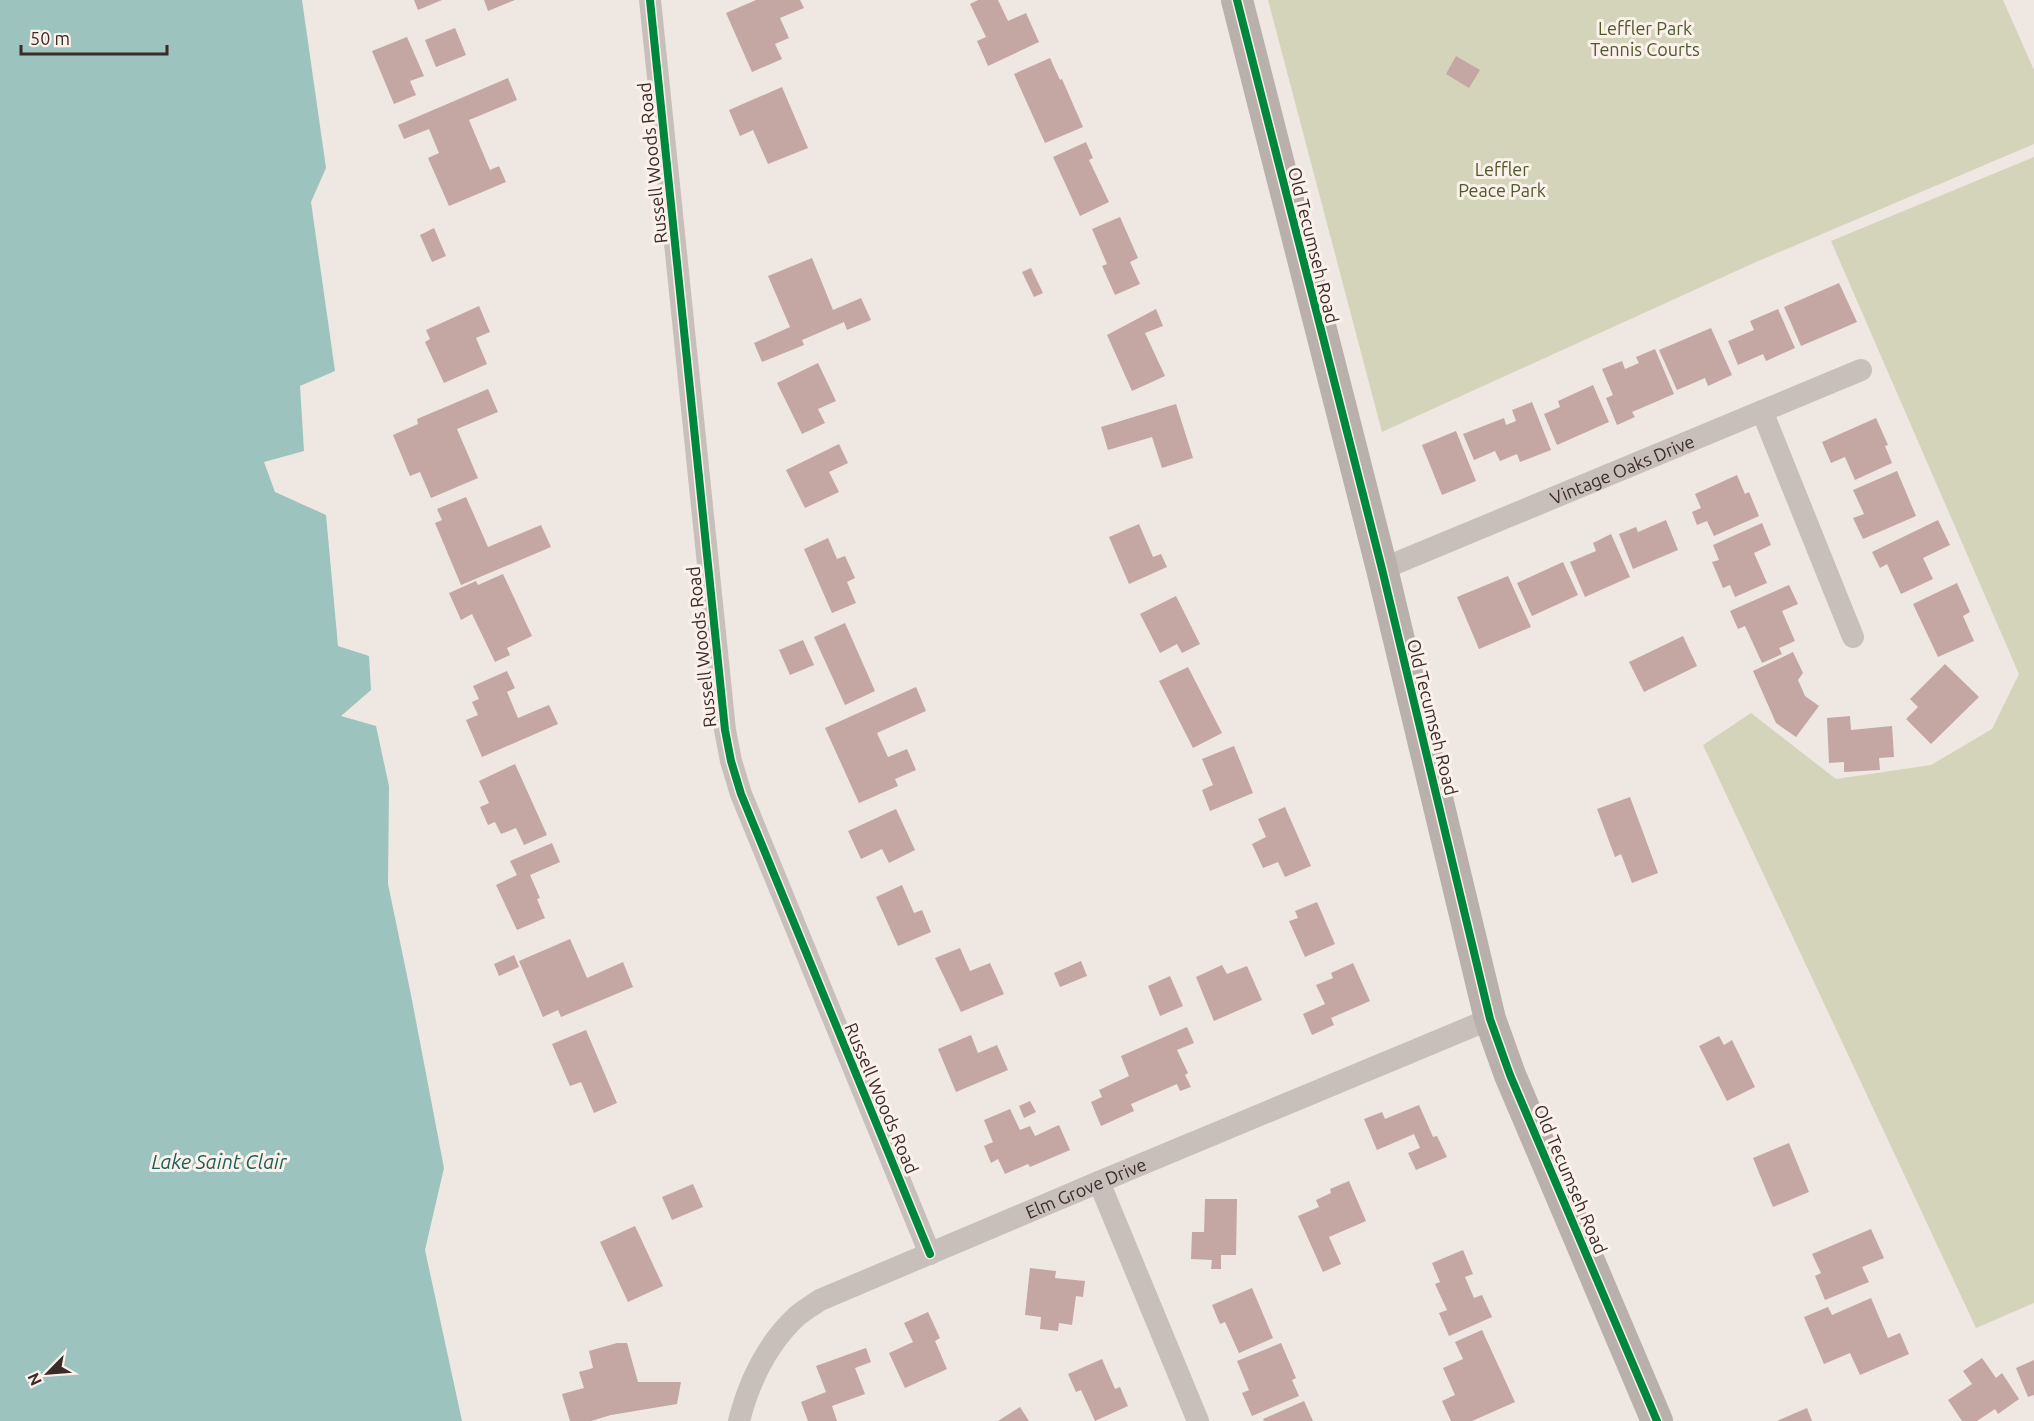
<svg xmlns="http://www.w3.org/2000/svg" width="2034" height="1421" font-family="Ubuntu,sans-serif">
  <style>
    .green { fill: #d4d4bb }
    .water { fill: #9cc3be }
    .building { fill: #c4a7a2 }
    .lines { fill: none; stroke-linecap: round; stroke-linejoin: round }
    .street { stroke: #c8bfbb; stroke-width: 22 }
    .secondary { stroke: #b9afab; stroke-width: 32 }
    .cycleway-casing { stroke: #fbf1ea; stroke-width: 11 }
    .cycleway { stroke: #00873e; stroke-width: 8 }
    .labels { text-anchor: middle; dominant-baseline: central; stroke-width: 6; stroke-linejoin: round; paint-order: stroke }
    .park-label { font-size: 18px; fill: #4f5a2a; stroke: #fbf1ea }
    .street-label { font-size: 18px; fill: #3a2b28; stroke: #fbf1ea }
    .water-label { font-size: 20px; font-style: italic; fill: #1a5f59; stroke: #fbf1ea }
  </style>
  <rect width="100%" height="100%" fill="#efe7e2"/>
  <g class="green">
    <polygon points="1268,0 2003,0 2034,70 2034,144 1756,262 1382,432"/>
    <polygon points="2034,157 2034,1303 1976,1328 1703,745 1751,713 1836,779 1931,765 1992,729 2019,674 1831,241"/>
  </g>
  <polygon class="water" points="0,0 302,0 326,168 311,202 335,371 300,386 304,451 264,462 275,492 326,515 338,646 369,656 371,690 341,716 376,726 389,786 388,884 411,995 444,1168 425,1250 462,1421 0,1421"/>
  <g class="building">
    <polygon points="414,0 442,0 418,10"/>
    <polygon points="484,0 515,0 488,11"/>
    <polygon points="756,0 800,0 804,8 780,18 789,38 775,44 782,59 752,72 726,13"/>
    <polygon points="978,0 998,0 1008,21 1026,13 1039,42 988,66 977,41 986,37 970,4"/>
    <polygon points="455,28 466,55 436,67 425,40"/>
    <polygon points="407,37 424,76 410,81 416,95 394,104 372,51"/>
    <polygon points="1456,56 1480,70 1469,88 1446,74"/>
    <polygon points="1050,58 1060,80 1062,79 1083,127 1045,143 1014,74"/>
    <polygon points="508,78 517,100 469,120 490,170 499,166 506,182 449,206 428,158 439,153 429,129 404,139 398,125"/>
    <polygon points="782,87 808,148 768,164 753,130 740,136 729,110"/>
    <polygon points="1086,142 1093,158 1089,160 1109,202 1080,216 1053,157"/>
    <polygon points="1120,217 1138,258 1130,262 1140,284 1115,295 1102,266 1107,264 1092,229"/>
    <polygon points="434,228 446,256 432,262 420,235"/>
    <polygon points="812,258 833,310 861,298 871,320 847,330 844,322 802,340 804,345 762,362 754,343 790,327 768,276"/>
    <polygon points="1031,268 1043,293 1034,297 1022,272"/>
    <polygon points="1839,283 1857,322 1801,346 1784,307"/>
    <polygon points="479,306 490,332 476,338 487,364 444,383 425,342 430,339 426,330"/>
    <polygon points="1156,309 1163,326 1145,333 1165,376 1132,391 1107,335"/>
    <polygon points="1778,309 1795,348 1766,361 1763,354 1738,365 1728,341 1754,330 1750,321"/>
    <polygon points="1711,328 1732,375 1708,386 1705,378 1677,390 1659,350"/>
    <polygon points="1655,349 1674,394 1632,412 1635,417 1617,425 1606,398 1613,395 1602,369 1622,361 1625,369 1639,363 1636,357"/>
    <polygon points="818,363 836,401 818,409 825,423 802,434 777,383"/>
    <polygon points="1593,385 1609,422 1557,445 1544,414 1560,407 1558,401"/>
    <polygon points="488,389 498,412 457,429 478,478 431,498 420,472 410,476 393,435 418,424 417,419"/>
    <polygon points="1532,402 1551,450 1520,462 1517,454 1500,461 1495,451 1474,460 1463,434 1504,418 1506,425 1516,421 1512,410"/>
    <polygon points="1176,404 1193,458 1162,468 1152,437 1108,450 1101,427"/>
    <polygon points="1876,418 1888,445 1885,446 1892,463 1855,480 1845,457 1831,463 1822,442"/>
    <polygon points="1456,431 1476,481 1442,495 1422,445"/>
    <polygon points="839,444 848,463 829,472 839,492 805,508 786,470"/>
    <polygon points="1897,471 1916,516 1863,539 1853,518 1864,514 1853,490"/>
    <polygon points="1737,475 1745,494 1749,492 1759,516 1714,536 1707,521 1697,525 1692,512 1701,508 1695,494"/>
    <polygon points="466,497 488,547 541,525 551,547 461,585 435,523 442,520 437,509"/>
    <polygon points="1666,520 1678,550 1633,569 1619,534 1636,527 1638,532"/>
    <polygon points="1938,520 1950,545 1923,558 1933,579 1901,594 1887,564 1880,568 1872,552"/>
    <polygon points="1762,523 1771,545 1754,553 1767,583 1735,597 1730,585 1723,588 1712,562 1719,560 1713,545"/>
    <polygon points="1139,524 1153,557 1161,554 1167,567 1129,584 1109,537"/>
    <polygon points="1611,534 1630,577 1585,597 1570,562 1596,551 1593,543"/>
    <polygon points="828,538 837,559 845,556 855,578 847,582 856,603 832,613 804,549"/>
    <polygon points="1563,562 1578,595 1532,616 1517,583"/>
    <polygon points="503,574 532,636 507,648 510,655 495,662 472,614 461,620 449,593 476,581 478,585"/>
    <polygon points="1508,576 1531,627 1479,649 1457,597"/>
    <polygon points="1957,583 1970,612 1963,616 1974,641 1938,657 1913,604"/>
    <polygon points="1789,585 1798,604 1782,611 1795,641 1779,648 1782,654 1762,663 1745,626 1738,629 1730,611"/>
    <polygon points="1176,596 1200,644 1182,653 1177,644 1160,653 1140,614"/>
    <polygon points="845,623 875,691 845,705 814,637"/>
    <polygon points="1683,636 1697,666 1644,692 1629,662"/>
    <polygon points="803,640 814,665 790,675 779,650"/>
    <polygon points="1793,652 1803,673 1798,680 1805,696 1819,706 1796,737 1776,723 1753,671"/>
    <polygon points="1945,664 1979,697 1931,744 1906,719 1918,707 1910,699"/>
    <polygon points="1188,667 1222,733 1193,748 1159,681"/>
    <polygon points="507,671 515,688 507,692 518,718 549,705 558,724 482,757 466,720 478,715 472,702 479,699 473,686"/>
    <polygon points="916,687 926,711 877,733 888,757 907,749 916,770 895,779 898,786 859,803 825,728"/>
    <polygon points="1850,716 1851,730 1892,726 1894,757 1879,758 1880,770 1844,772 1844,762 1829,763 1827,718"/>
    <polygon points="1234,746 1253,793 1210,811 1202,790 1213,785 1202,759"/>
    <polygon points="515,764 547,835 524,845 516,828 501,834 495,822 488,825 480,807 489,803 479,781"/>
    <polygon points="1630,797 1658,873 1632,883 1621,854 1615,857 1597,809"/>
    <polygon points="1285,807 1311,866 1285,877 1278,862 1263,868 1252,844 1266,837 1258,819"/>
    <polygon points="896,809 915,850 889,863 882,849 861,859 848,831"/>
    <polygon points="552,843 560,862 530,875 540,898 537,899 545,918 517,930 496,885 517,875 510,861"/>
    <polygon points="902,885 914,913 922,910 931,932 898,946 876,897"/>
    <polygon points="1317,902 1335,944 1305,957 1289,921 1298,918 1295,911"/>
    <polygon points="570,939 587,978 623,962 633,987 561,1017 558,1010 543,1017 519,961"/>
    <polygon points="960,948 970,971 990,963 1004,994 961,1012 935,958"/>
    <polygon points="514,955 519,967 499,976 494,964"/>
    <polygon points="1081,961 1087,976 1060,987 1054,973"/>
    <polygon points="1353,963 1370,1001 1331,1018 1334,1025 1312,1035 1303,1014 1325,1004 1316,985 1333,978 1331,973"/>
    <polygon points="1222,965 1227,974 1247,966 1262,1000 1214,1021 1196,977"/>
    <polygon points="1170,976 1183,1006 1160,1016 1148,986"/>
    <polygon points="1187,1027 1194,1043 1177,1050 1188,1073 1185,1075 1191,1087 1180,1091 1177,1084 1131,1104 1134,1111 1101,1126 1091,1102 1102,1097 1099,1090 1129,1076 1121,1056"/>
    <polygon points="586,1030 617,1103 594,1113 581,1082 570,1086 552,1044"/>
    <polygon points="971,1035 978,1053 997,1045 1008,1070 956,1092 938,1049"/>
    <polygon points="1719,1036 1724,1045 1732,1040 1755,1087 1727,1101 1699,1046"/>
    <polygon points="1030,1101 1036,1112 1024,1118 1019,1106"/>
    <polygon points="1419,1105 1433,1137 1437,1136 1447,1157 1416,1170 1408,1153 1420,1148 1414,1134 1377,1150 1364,1119 1382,1112 1385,1119"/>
    <polygon points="1010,1109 1020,1130 1030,1126 1035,1136 1059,1125 1070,1150 1030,1167 1028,1164 1005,1174 998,1159 991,1163 984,1146 993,1142 984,1120"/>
    <polygon points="1789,1143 1809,1192 1773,1207 1753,1158"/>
    <polygon points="1349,1181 1366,1221 1329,1237 1341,1264 1323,1272 1298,1216 1319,1207 1316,1200 1331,1193 1330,1189"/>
    <polygon points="693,1184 703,1207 672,1220 662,1197"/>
    <polygon points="1205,1199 1237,1199 1236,1255 1221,1255 1221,1269 1211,1269 1212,1260 1191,1259 1192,1232 1204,1232"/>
    <polygon points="635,1226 663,1286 628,1302 600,1242"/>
    <polygon points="1871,1229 1884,1258 1862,1267 1869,1282 1825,1300 1815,1276 1821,1273 1812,1254"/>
    <polygon points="1463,1250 1473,1274 1465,1277 1474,1298 1482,1295 1492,1317 1449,1336 1439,1313 1447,1310 1435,1284 1440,1282 1432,1263"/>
    <polygon points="1030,1268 1056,1271 1055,1278 1085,1281 1083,1297 1076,1296 1072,1325 1059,1323 1058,1331 1040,1329 1041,1317 1025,1315"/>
    <polygon points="1252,1288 1273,1338 1239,1353 1225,1322 1220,1324 1212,1305"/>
    <polygon points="1871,1298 1888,1338 1900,1333 1909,1354 1860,1375 1850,1353 1824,1364 1804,1317 1828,1307 1832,1315"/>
    <polygon points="928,1312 940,1338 935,1341 947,1369 905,1388 889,1353 913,1342 904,1323"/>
    <polygon points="1482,1330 1515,1402 1472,1421 1451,1421 1442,1401 1455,1395 1443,1368 1463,1359 1455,1342"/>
    <polygon points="617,1343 627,1343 638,1382 681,1382 677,1404 611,1415 591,1421 570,1421 562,1394 584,1388 579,1372 593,1368 589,1351"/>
    <polygon points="1281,1343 1296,1378 1292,1380 1299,1396 1252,1416 1242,1393 1249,1390 1237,1361"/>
    <polygon points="866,1348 871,1362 855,1368 865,1394 832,1406 837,1421 808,1421 801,1402 826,1392 816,1366"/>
    <polygon points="1982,1358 1996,1378 2002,1373 2019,1399 1998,1414 1995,1409 1977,1421 1962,1421 1948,1400 1972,1384 1963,1371"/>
    <polygon points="1102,1359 1115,1389 1120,1387 1128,1406 1095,1421 1081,1390 1076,1392 1068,1374"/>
    <polygon points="2034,1360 2034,1395 2028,1397 2016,1368"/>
    <polygon points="1304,1401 1313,1421 1264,1421 1263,1419"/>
    <polygon points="1020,1407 1029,1421 998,1421"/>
    <polygon points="1807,1408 1812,1421 1777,1421"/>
  </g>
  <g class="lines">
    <g class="street">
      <polyline points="650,0 725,730 731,761 741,794 930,1254"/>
      <polyline points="1762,411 1853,637"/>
      <path id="s1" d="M1382 569 1861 370"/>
      <polyline points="1099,1182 1198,1421"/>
      <path id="s2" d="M739 1421C749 1382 767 1344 797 1316 804 1310 813 1305 820 1300L1099 1182 1490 1019"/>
    </g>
    <polyline class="secondary" points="1237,0 1382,569 1490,1019 1510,1075 1657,1421"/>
    <defs>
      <g id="cycleway">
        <polyline points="650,0 725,730 731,761 741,794 930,1254"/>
        <polyline points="1237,0 1382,569 1490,1019 1510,1075 1657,1421"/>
      </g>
    </defs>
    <use href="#cycleway" class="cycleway-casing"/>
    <use href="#cycleway" class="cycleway"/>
  </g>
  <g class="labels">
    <g class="park-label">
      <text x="1645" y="28">Leffler Park<tspan x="1645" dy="21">Tennis Courts</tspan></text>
      <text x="1502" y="169">Leffler<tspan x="1502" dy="21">Peace Park</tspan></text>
    </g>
    <g class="street-label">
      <text transform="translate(652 163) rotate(-96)">Russell Woods Road</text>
      <text transform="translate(1314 245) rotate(76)">Old Tecumseh Road</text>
      <text stroke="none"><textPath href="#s1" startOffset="260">Vintage Oaks Drive</textPath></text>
      <text transform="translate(701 647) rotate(-96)">Russell Woods Road</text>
      <text transform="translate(1433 717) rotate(76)">Old Tecumseh Road</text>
      <text transform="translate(882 1098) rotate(67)">Russell Woods Road</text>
      <text transform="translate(1571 1179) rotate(67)">Old Tecumseh Road</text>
      <text stroke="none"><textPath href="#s2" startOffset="438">Elm Grove Drive</textPath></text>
    </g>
    <g class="water-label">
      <text x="219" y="1161">Lake Saint Clair</text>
    </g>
  </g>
  <g transform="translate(48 1373) rotate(245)" stroke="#fbf1ea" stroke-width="4.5" paint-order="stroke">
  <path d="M0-4.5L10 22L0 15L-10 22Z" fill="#3a2b28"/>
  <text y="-9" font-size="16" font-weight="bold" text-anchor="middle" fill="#3a2b28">N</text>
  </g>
  <path d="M21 45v9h146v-9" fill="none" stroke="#3a2b28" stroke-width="3"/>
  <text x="30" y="45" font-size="18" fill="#3a2b28" stroke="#fbf1ea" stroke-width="4.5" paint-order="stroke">50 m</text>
</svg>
